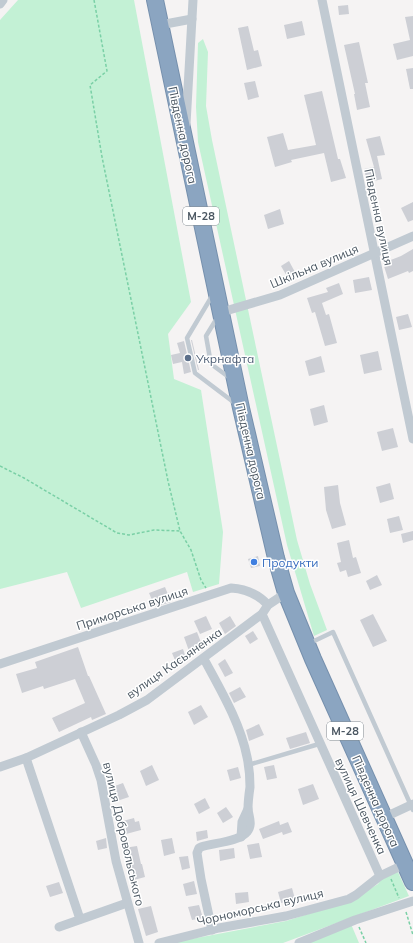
<svg xmlns="http://www.w3.org/2000/svg" width="413" height="943" font-family="Mulish,sans-serif">
  <style>
    .green { fill: #c3f1d5 }
    .building { fill: #cdcfd5 }
    .lines { fill: none; stroke-linecap: round; stroke-linejoin: round }
    .highway-casing { stroke: #7690ad; stroke-width: 18 }
    .path { stroke: #7ad0a6; stroke-width: 1.5; stroke-dasharray: 3 2; stroke-linecap: butt }
    .lane { stroke: #c1cad2; stroke-width: 4.5 }
    .street { stroke: #c1cad2; stroke-width: 9 }
    .highway { stroke: #8ba5c1; stroke-width: 16 }
    .service-dot { fill: #5c6f8a; stroke: #fff; stroke-width: 1.5 }
    .shop-dot { fill: #3f7fe0; stroke: #fff; stroke-width: 1.5 }
    .labels { text-anchor: middle; dominant-baseline: central; stroke-width: 3; stroke-linejoin: round; paint-order: stroke }
    .shield { fill: #fff; stroke: #808990; stroke-width: 1 }
    .shield-label { font-size: 11px; font-weight: bold; fill: #4a5661 }
    .street-label { font-size: 12px; fill: #4a5661; stroke: #fff }
    .service-label { font-size: 12px; fill: #4e5e75; stroke: #fff; text-anchor: start }
    .shop-label { font-size: 12px; fill: #366cbe; stroke: #fff; text-anchor: start }
  </style>
  <rect width="100%" height="100%" fill="#f5f3f3"/>
  <g class="green">
    <polygon points="18,0 134,0 191,302 168,334 174,379 201,390 223,532 219,584 193,592 187,572 81,608 67,572 0,589 0,20"/>
    <polygon points="203,39 208,52 206,106 212,140 297,540 310,584 327,630 314,636 287,545 198,142 196,107 198,43"/>
    <polygon points="397,870 409,896 283,943 170,943 286,921 350,901 378,884 383,877"/>
    <polygon points="351,924 359,943 306,943"/>
  </g>
  <g class="building">
    <polygon points="348,5 349,14 339,15 338,6"/>
    <polygon points="413,16 413,56 397,60 393,44 410,40 405,17"/>
    <polygon points="302,21 305,35 287,39 284,25"/>
    <polygon points="248,26 254,51 258,50 262,66 247,70 238,28"/>
    <polygon points="359,42 368,83 365,83 370,107 357,110 354,94 355,94 344,45"/>
    <polygon points="413,68 413,89 410,89 406,69"/>
    <polygon points="255,81 259,97 248,100 244,83"/>
    <polygon points="322,91 338,159 340,159 346,178 331,182 324,153 291,160 292,162 275,167 267,137 283,133 288,150 316,145 304,95"/>
    <polygon points="380,136 385,155 377,156 382,179 367,183 364,169 374,167 366,139"/>
    <polygon points="413,202 413,220 408,222 401,208"/>
    <polygon points="280,209 284,224 268,229 264,215"/>
    <polygon points="413,249 413,271 409,273 408,271 388,279 383,263 401,256"/>
    <polygon points="289,261 296,274 288,278 281,266"/>
    <polygon points="369,277 372,290 355,293 353,280"/>
    <polygon points="339,283 343,294 322,303 326,315 329,314 337,343 325,346 315,312 312,313 307,298 328,292 326,288"/>
    <polygon points="408,314 412,327 399,330 396,317"/>
    <polygon points="191,340 192,340 199,370 198,370"/>
    <polygon points="184,341 191,372 184,374 182,362 173,364 171,355 180,353 177,343"/>
    <polygon points="378,351 382,370 364,374 360,355"/>
    <polygon points="321,356 325,372 309,376 305,361"/>
    <polygon points="324,405 328,422 314,426 310,409"/>
    <polygon points="393,428 398,447 382,451 377,432"/>
    <polygon points="390,483 394,499 380,503 376,487"/>
    <polygon points="338,485 340,503 346,525 332,529 326,510 324,487"/>
    <polygon points="399,516 403,530 390,533 387,519"/>
    <polygon points="413,531 413,540 403,543 401,534"/>
    <polygon points="349,540 353,558 356,557 361,573 348,577 346,570 340,572 337,563 341,562 337,543"/>
    <polygon points="258,556 260,566 251,568 248,559"/>
    <polygon points="377,575 382,585 370,590 366,581"/>
    <polygon points="165,587 171,602 155,607 149,593"/>
    <polygon points="373,614 387,641 373,647 360,620"/>
    <polygon points="206,616 212,629 200,634 194,621"/>
    <polygon points="230,616 236,626 225,634 219,623"/>
    <polygon points="253,631 258,639 250,644 245,636"/>
    <polygon points="197,632 202,645 189,651 184,637"/>
    <polygon points="78,647 88,676 89,676 106,714 92,720 91,717 59,732 52,718 85,703 75,679 44,689 43,686 22,693 16,674 37,668 35,662"/>
    <polygon points="183,649 187,661 177,665 172,653"/>
    <polygon points="225,659 233,673 225,677 218,664"/>
    <polygon points="240,687 246,697 234,703 229,693"/>
    <polygon points="201,705 208,717 194,725 188,712"/>
    <polygon points="259,724 264,735 249,741 246,730"/>
    <polygon points="306,732 310,743 290,749 286,738"/>
    <polygon points="152,765 159,780 146,786 140,771"/>
    <polygon points="274,765 277,778 267,780 264,767"/>
    <polygon points="238,767 241,778 230,781 227,770"/>
    <polygon points="123,783 129,797 117,801 112,787"/>
    <polygon points="313,784 319,799 303,805 298,789"/>
    <polygon points="205,798 210,808 199,814 194,804"/>
    <polygon points="226,807 233,817 223,823 217,813"/>
    <polygon points="134,818 135,822 139,821 141,830 126,834 123,821"/>
    <polygon points="279,821 280,825 288,822 292,832 283,835 282,832 263,839 259,829"/>
    <polygon points="207,830 208,838 197,841 196,832"/>
    <polygon points="106,838 107,848 98,850 96,841"/>
    <polygon points="172,838 175,853 164,856 161,840"/>
    <polygon points="259,843 262,857 250,859 247,845"/>
    <polygon points="137,846 141,864 142,864 145,877 134,880 130,861 127,862 124,848"/>
    <polygon points="234,848 235,858 220,861 219,850"/>
    <polygon points="188,856 190,868 182,870 179,857"/>
    <polygon points="194,881 197,894 186,896 183,884"/>
    <polygon points="59,882 63,893 50,897 46,886"/>
    <polygon points="292,888 295,899 281,903 278,892"/>
    <polygon points="248,892 249,902 236,904 235,893"/>
    <polygon points="199,905 203,918 192,920 188,907"/>
    <polygon points="151,906 158,932 146,936 138,909"/>
  </g>
  <g class="lines">
    <defs>
      <polyline id="highway" points="155,0 241,408 276,558 286,593 313,659 413,882"/>
    </defs>
    <use href="#highway" class="highway-casing"/>
    <g class="path">
      <polyline points="94,0 107,71 90,85 102,157 168,481 180,531 191,550 201,580 206,588"/>
      <polyline points="0,466 24,478 117,533 129,535 154,530 180,531"/>
      <polyline points="391,879 399,898"/>
      <polyline points="406,912 413,935"/>
      <polyline points="359,927 366,943"/>
    </g>
    <g class="lane">
      <polyline points="212,296 187,338 195,373 236,404"/>
      <polyline points="217,318 206,336 211,364 230,378"/>
      <polyline points="310,643 333,632 413,810"/>
      <polyline points="248,765 319,744"/>
    </g>
    <g class="street">
      <polyline points="322,0 413,439"/>
      <polyline points="0,4 3,0"/>
      <polyline points="160,25 192,19"/>
      <polyline points="186,124 193,0"/>
      <polyline points="222,312 280,295 413,236"/>
      <polyline points="262,614 380,876"/>
      <path d="M204 659C220 689 240 722 247 757 249 766 250 778 250 787 249 794 248 802 248 809 249 818 253 824 247 832 239 842 212 843 201 847L199 848 197 853 201 879 212 930"/>
      <path d="M0 664 231 588C246 589 258 594 268 605"/>
      <polyline points="81,732 96,765 101,780 116,861 139,943"/>
      <polyline points="26,758 80,919"/>
      <polyline points="0,767 26,758 119,715 147,700 262,614 268,605 286,593"/>
      <polyline points="383,818 413,804"/>
      <polyline points="241,837 242,822 248,809"/>
      <polyline points="59,927 127,903"/>
      <polyline points="159,943 219,928 286,916 349,899 356,895 380,876 405,864"/>
      <polyline points="299,943 355,920 413,901"/>
    </g>
    <use href="#highway" class="highway"/>
  </g>
  <circle class="service-dot" cx="188" cy="358" r="4"/>
  <circle class="shop-dot" cx="254" cy="562" r="4"/>
  <g class="labels">
    <g class="shield">
      <rect x="183" y="207" width="36" height="18" rx="3"/>
      <rect x="327" y="722" width="36" height="18" rx="3"/>
    </g>
    <g class="shield-label">
      <text x="201" y="216">М-28</text>
      <text x="345" y="731">М-28</text>
    </g>
    <g class="street-label">
      <text transform="translate(183 135) rotate(78)">Південна дорога</text>
      <text transform="translate(379 217) rotate(78)">Південна вулиця</text>
      <text transform="translate(314 266) rotate(-23)">Шкільна вулиця</text>
      <text transform="translate(251 451) rotate(77)">Південна дорога</text>
      <text transform="translate(132 608) rotate(-18)">Приморська вулиця</text>
      <text transform="translate(174 663) rotate(-35)">вулиця Касьяненка</text>
      <text transform="translate(376 801) rotate(66)">Південна дорога</text>
      <text transform="translate(361 806) rotate(65)">вулиця Шевченка</text>
      <text transform="translate(124 834) rotate(77)">вулиця Добровольського</text>
      <text transform="translate(260 907) rotate(-13)">Чорноморська вулиця</text>
    </g>
    <g class="service-label">
      <text x="196" y="358">Укрнафта</text>
    </g>
    <g class="shop-label">
      <text x="262" y="562">Продукти</text>
    </g>
  </g>
</svg>
